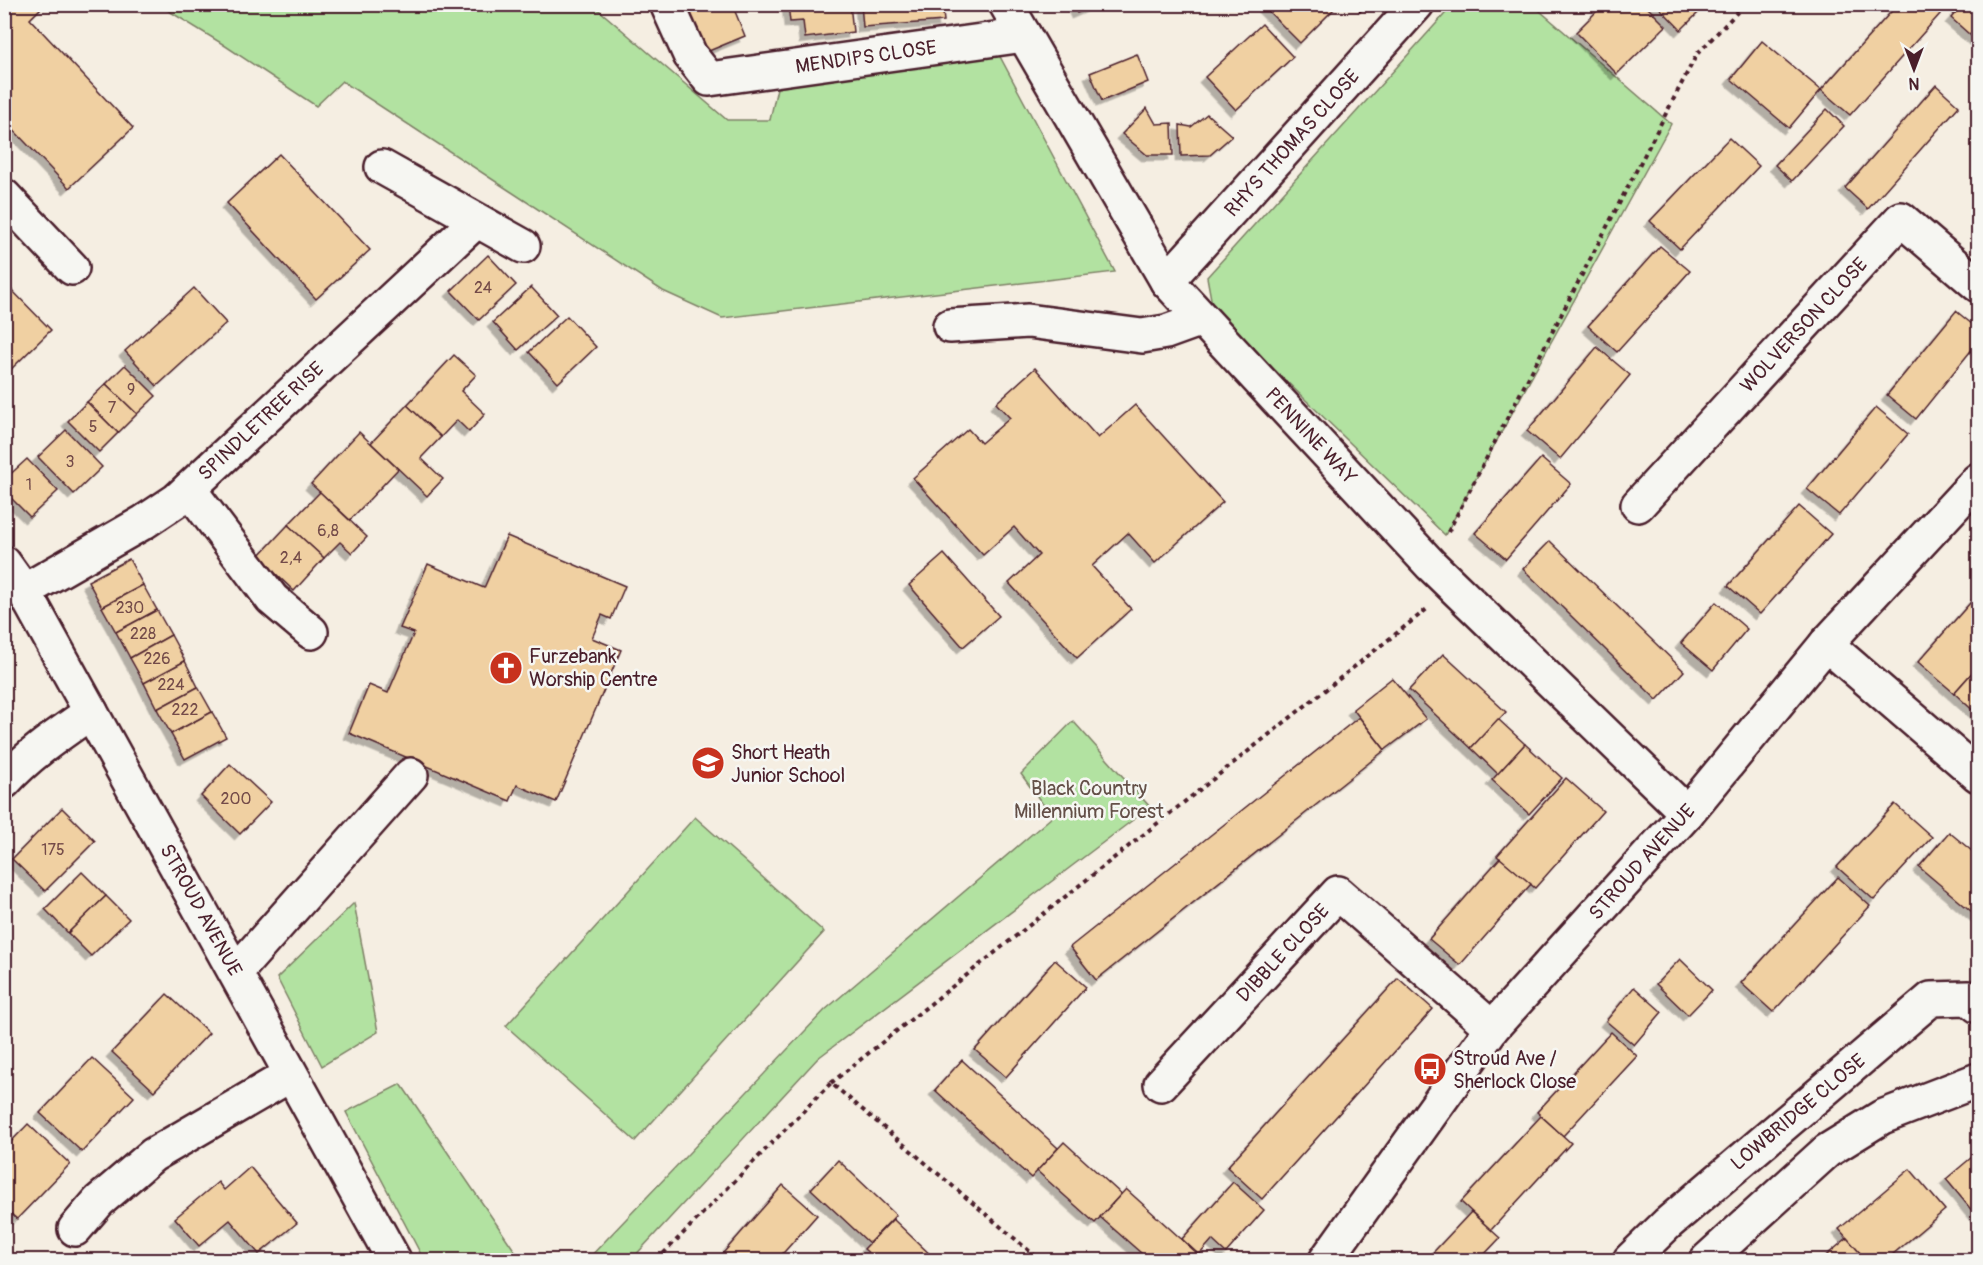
<svg xmlns="http://www.w3.org/2000/svg" width="1983" height="1265" font-family="Pangolin,sans-serif">
  <style>
    .green { fill: #b2e2a1; stroke: #7e8066; stroke-width: 1.5 }
    .building { fill: #f0d0a2; stroke: #4a1f2b; stroke-width: 1.5; filter: url(#shadow) }
    .lines { fill: none; stroke-linecap: round; stroke-linejoin: round }
    .minor-casing { stroke: #4a1f2b; stroke-width: 38 }
    .path { stroke: #4a1f2b; stroke-width: 4; stroke-dasharray: 4.5 4.5; stroke-linecap: butt }
    .minor { stroke: #f6f6f2; stroke-width: 33 }
    .labels { text-anchor: middle; dominant-baseline: central; stroke-width: 5; stroke-linejoin: round; paint-order: stroke }
    .number-label { font-size: 16px; fill: #744b49 }
    .street-label { font-size: 20px; fill: #4a1f2b; stroke: #f6f6f2 }
    .poi-label { font-size: 20px; fill: #4a1f2b; stroke: #f6f6f2; text-anchor: start }
    .park-label { font-size: 20px; fill: #645048; stroke: #f6f6f2 }
  </style>
  <defs>
    <filter id="shadow"><feDropShadow dx="-5.5" dy="5.5" stdDeviation="0" flood-color="#0004"/></filter>
  </defs>
  <rect width="100%" height="100%" fill="#f5eee2"/>
  <filter id="ink" filterUnits="userSpaceOnUse"><feTurbulence type="fractalNoise" baseFrequency=".0167" numOctaves="2"/><feDisplacementMap in="SourceGraphic" scale="12" xChannelSelector="R" yChannelSelector="G"/><feConvolveMatrix kernelMatrix="1 2 1 2 8 2 1 2 1" color-interpolation-filters="sRGB"/></filter>
  <g filter="url(#ink)">
    <g class="green">
      <polygon points="159,5 593,5 727,120 770,120 777,88 997,51 1115,272 722,318 663,291 342,81 316,106 221,43"/>
      <polygon points="1453,5 1533,5 1671,124 1445,535 1213,310 1207,277"/>
      <polygon points="1073,721 1150,807 818,1058 631,1260 587,1260 825,1010 1052,817 1021,774"/>
      <polygon points="695,817 824,932 635,1141 506,1026"/>
      <polygon points="354,903 378,1032 322,1066 277,978"/>
      <polygon points="401,1084 521,1260 424,1260 346,1112"/>
    </g>
    <g class="building">
      <polygon points="4,4 45,4 30,19 133,128 69,188 4,120"/>
      <polygon points="685,4 732,4 745,36 704,53"/>
      <polygon points="788,4 850,4 853,32 805,38 803,21 790,22"/>
      <polygon points="861,4 942,4 944,21 863,27"/>
      <polygon points="1073,4 1097,4 1077,13"/>
      <polygon points="1267,4 1333,4 1336,7 1300,43 1264,7"/>
      <polygon points="1604,4 1644,4 1666,26 1617,74 1576,32"/>
      <polygon points="1656,4 1707,4 1681,30"/>
      <polygon points="1898,4 1949,4 1850,115 1821,90"/>
      <polygon points="1963,4 1978,4 1978,42 1951,18"/>
      <polygon points="1262,24 1293,57 1236,110 1205,77"/>
      <polygon points="1762,41 1821,90 1789,128 1731,79"/>
      <polygon points="1137,54 1148,82 1102,101 1090,73"/>
      <polygon points="1936,85 1959,106 1868,209 1845,188"/>
      <polygon points="1147,108 1156,124 1172,123 1173,155 1147,155 1122,134"/>
      <polygon points="1827,109 1844,126 1792,181 1775,165"/>
      <polygon points="1207,114 1232,136 1210,155 1181,156 1180,125 1191,127"/>
      <polygon points="1729,138 1759,166 1680,249 1650,221"/>
      <polygon points="279,154 370,250 316,299 227,203"/>
      <polygon points="1660,246 1690,271 1617,352 1588,326"/>
      <polygon points="488,255 516,285 479,320 451,291"/>
      <polygon points="4,282 51,330 4,376"/>
      <polygon points="531,287 557,315 518,350 493,322"/>
      <polygon points="194,288 226,323 157,386 125,351"/>
      <polygon points="1956,311 1978,329 1978,342 1916,419 1887,395"/>
      <polygon points="567,316 596,347 558,383 529,352"/>
      <polygon points="1597,347 1630,375 1560,459 1527,431"/>
      <polygon points="454,355 476,375 461,391 485,414 469,432 457,420 441,437 407,405"/>
      <polygon points="125,365 156,396 137,414 106,384"/>
      <polygon points="1035,368 1098,438 1135,405 1223,502 1155,563 1128,533 1092,566 1131,609 1077,658 1009,583 1039,555 1014,527 983,555 913,478 968,429 981,443 1010,418 996,403"/>
      <polygon points="106,384 137,414 118,433 87,402"/>
      <polygon points="87,402 118,433 99,452 68,421"/>
      <polygon points="407,405 441,437 421,458 443,479 427,496 371,443"/>
      <polygon points="1876,407 1908,434 1839,515 1807,489"/>
      <polygon points="66,430 102,467 74,494 38,457"/>
      <polygon points="359,432 398,469 350,520 311,484"/>
      <polygon points="1541,458 1571,484 1506,559 1475,533"/>
      <polygon points="27,459 58,491 30,517 4,491 4,480"/>
      <polygon points="320,492 367,537 352,553 340,542 324,558 288,525"/>
      <polygon points="1799,506 1831,534 1760,614 1728,586"/>
      <polygon points="288,525 324,558 294,591 258,557"/>
      <polygon points="507,536 625,586 611,619 602,615 592,638 621,650 556,802 517,785 510,801 349,733 369,685 388,693 414,633 400,628 428,564 484,588"/>
      <polygon points="1550,541 1684,671 1657,700 1523,569"/>
      <polygon points="944,554 999,616 963,647 909,585"/>
      <polygon points="129,559 143,585 102,607 88,581"/>
      <polygon points="143,585 157,610 116,632 102,607"/>
      <polygon points="1978,594 1978,666 1954,693 1918,662"/>
      <polygon points="1716,602 1747,629 1713,670 1681,643"/>
      <polygon points="157,610 171,635 130,658 116,632"/>
      <polygon points="171,635 185,661 144,683 130,658"/>
      <polygon points="1443,654 1506,712 1471,748 1409,690"/>
      <polygon points="185,661 198,687 157,709 144,683"/>
      <polygon points="1978,666 1978,715 1954,693"/>
      <polygon points="1392,678 1426,719 1385,750 1353,709"/>
      <polygon points="198,687 212,712 171,734 157,709"/>
      <polygon points="212,712 226,737 185,759 171,734"/>
      <polygon points="1359,717 1385,750 1096,980 1070,947"/>
      <polygon points="1498,719 1525,744 1498,774 1471,748"/>
      <polygon points="1525,744 1562,778 1529,814 1492,780"/>
      <polygon points="230,764 271,802 240,834 201,796"/>
      <polygon points="1566,778 1603,811 1535,888 1497,856"/>
      <polygon points="1895,804 1932,837 1874,900 1837,867"/>
      <polygon points="62,808 95,841 45,891 12,859"/>
      <polygon points="1949,832 1978,856 1978,917 1919,867"/>
      <polygon points="1500,858 1531,884 1460,965 1429,939"/>
      <polygon points="82,872 106,896 68,933 45,909"/>
      <polygon points="1838,877 1870,906 1773,1012 1741,983"/>
      <polygon points="106,896 129,919 91,956 68,933"/>
      <polygon points="1680,959 1712,990 1688,1015 1656,984"/>
      <polygon points="1055,960 1086,987 1006,1077 975,1050"/>
      <polygon points="1398,978 1433,1009 1262,1199 1227,1167"/>
      <polygon points="1634,987 1662,1012 1634,1045 1606,1021"/>
      <polygon points="167,994 209,1033 154,1091 112,1052"/>
      <polygon points="1611,1032 1637,1056 1563,1136 1537,1112"/>
      <polygon points="92,1058 134,1097 82,1152 40,1113"/>
      <polygon points="962,1060 1058,1148 1031,1178 935,1090"/>
      <polygon points="1541,1116 1571,1143 1491,1230 1461,1202"/>
      <polygon points="28,1124 70,1164 17,1219 4,1208 4,1149"/>
      <polygon points="1064,1142 1121,1194 1095,1223 1037,1171"/>
      <polygon points="1978,1152 1978,1218 1946,1179"/>
      <polygon points="838,1160 896,1215 869,1243 811,1189"/>
      <polygon points="250,1167 297,1223 259,1254 230,1220 199,1246 175,1218 218,1182 224,1190"/>
      <polygon points="1910,1169 1945,1210 1886,1260 1866,1260 1839,1229"/>
      <polygon points="1233,1182 1264,1210 1226,1253 1212,1240 1199,1255 1182,1239"/>
      <polygon points="783,1185 817,1215 777,1260 717,1260"/>
      <polygon points="1126,1189 1199,1255 1194,1260 1149,1260 1100,1217"/>
      <polygon points="1471,1212 1500,1238 1479,1260 1426,1260"/>
      <polygon points="893,1219 936,1260 877,1260 864,1249"/>
      <polygon points="1847,1238 1866,1260 1821,1260"/>
    </g>
    <g class="lines">
      <defs>
        <g id="minor">
          <polyline points="667,4 690,55 709,79 1024,35"/>
          <polyline points="1006,4 1167,281 1431,565 1687,813"/>
          <polyline points="382,167 523,246"/>
          <polyline points="4,196 72,268"/>
          <polyline points="1167,281 1417,4"/>
          <polyline points="950,326 1028,321 1142,336 1166,332 1202,319"/>
          <polyline points="189,489 272,599 311,632"/>
          <polyline points="1638,505 1901,219 1978,285"/>
          <polyline points="4,563 24,591 394,1260"/>
          <polyline points="24,591 144,522 177,500 476,221"/>
          <polyline points="1826,644 1978,775"/>
          <path d="M4 782C29 754 61 733 91 712"/>
          <polyline points="236,972 411,775"/>
          <polyline points="1161,1084 1338,893 1492,1028"/>
          <polyline points="75,1229 99,1201 153,1155 290,1075"/>
          <polyline points="1326,1260 1492,1028 1687,813 1826,644 1978,480"/>
          <polyline points="1630,1260 1667,1224 1931,999 1968,998 1978,1006"/>
          <polyline points="1707,1260 1827,1151 1882,1117 1978,1080"/>
        </g>
      </defs>
      <use href="#minor" class="minor-casing"/>
      <g class="path">
        <polyline points="1353,4 1361,12"/>
        <polyline points="1448,532 1697,54 1745,4"/>
        <polyline points="831,1083 1427,609"/>
        <polyline points="657,1260 831,1083 1040,1260"/>
      </g>
      <use href="#minor" class="minor"/>
    </g>
  </g>
  <defs>
    <symbol id="church-disc" viewBox="-11 -11 22 22"><circle r="9.5" fill="#c8321e" stroke="#f6f6f2"/><path d="M-1.2-6h2.4v3.5h3.3v2.4h-3.3V6h-2.4V-.1h-3.3v-2.4h3.3Z" fill="#fff"/></symbol>
    <symbol id="school-disc" viewBox="-11 -11 22 22"><circle r="9.5" fill="#c8321e" stroke="#f6f6f2"/><path d="M0-5L7-2L0 1L-7-2ZM-4 1L0 2.5L4 1V4Q0 6-4 4Z" fill="#fff"/></symbol>
    <symbol id="bus-disc" viewBox="-11 -11 22 22"><circle r="9.5" fill="#c8321e" stroke="#f6f6f2"/><path d="M-5-6H5V4H4V6H2V4H-2V6H-4V4H-5ZM-3.5-4V0h7V-4ZM-3.5 1.2v1.5H-2V1.2ZM2 1.2v1.5H3.5V1.2Z" fill="#fff"/></symbol>
  </defs>
  <g fill-rule="evenodd">
    <use href="#church-disc" x="487" y="649" width="38" height="38"/>
    <use href="#school-disc" x="689" y="744" width="38" height="38"/>
    <use href="#bus-disc" x="1411" y="1050" width="38" height="38"/>
  </g>
  <g class="labels">
    <g class="number-label">
      <text x="483" y="288">24</text>
      <text x="131" y="390">9</text>
      <text x="112" y="408">7</text>
      <text x="93" y="427">5</text>
      <text x="70" y="462">3</text>
      <text x="29" y="485">1</text>
      <text x="328" y="531">6,8</text>
      <text x="291" y="558">2,4</text>
      <text x="130" y="608">230</text>
      <text x="143" y="634">228</text>
      <text x="157" y="659">226</text>
      <text x="171" y="685">224</text>
      <text x="185" y="710">222</text>
      <text x="236" y="799">200</text>
      <text x="53" y="850">175</text>
    </g>
    <g class="street-label">
      <text transform="translate(866 57) rotate(-8)">MENDIPS CLOSE</text>
      <text transform="translate(1292 143) rotate(-48)">RHYS THOMAS CLOSE</text>
      <text transform="translate(1804 325) rotate(-47)">WOLVERSON CLOSE</text>
      <text transform="translate(261 421) rotate(-43)">SPINDLETREE RISE</text>
      <text transform="translate(1311 436) rotate(47)">PENNINE WAY</text>
      <text transform="translate(1642 862) rotate(-48)">STROUD AVENUE</text>
      <text transform="translate(201 910) rotate(61)">STROUD AVENUE</text>
      <text transform="translate(1283 953) rotate(-47)">DIBBLE CLOSE</text>
      <text transform="translate(1798 1112) rotate(-40)">LOWBRIDGE CLOSE</text>
    </g>
    <g class="poi-label">
      <text x="529" y="656">Furzebank<tspan x="529" dy="23">Worship Centre</tspan></text>
      <text x="731" y="752">Short Heath<tspan x="731" dy="23">Junior School</tspan></text>
      <text x="1453" y="1058">Stroud Ave /<tspan x="1453" dy="23">Sherlock Close</tspan></text>
    </g>
    <g class="park-label">
      <text x="1089" y="788">Black Country<tspan x="1089" dy="23">Millennium Forest</tspan></text>
    </g>
  </g>
  <rect width="1983" height="1265" fill="none" stroke="#f6f6f2" stroke-width="24"/>
  <rect x="12" y="12" width="1959" height="1241" fill="none" stroke="#4a1f2b" stroke-width="2" filter="url(#ink)"/>
  <g transform="translate(1914 69) rotate(180)" stroke="#f6f6f2" stroke-width="4.5" paint-order="stroke">
  <path d="M0-4.5L10 22L0 15L-10 22Z" fill="#4a1f2b"/>
  <text y="-9" font-size="16" font-weight="bold" text-anchor="middle" fill="#4a1f2b">N</text>
  </g>
</svg>
